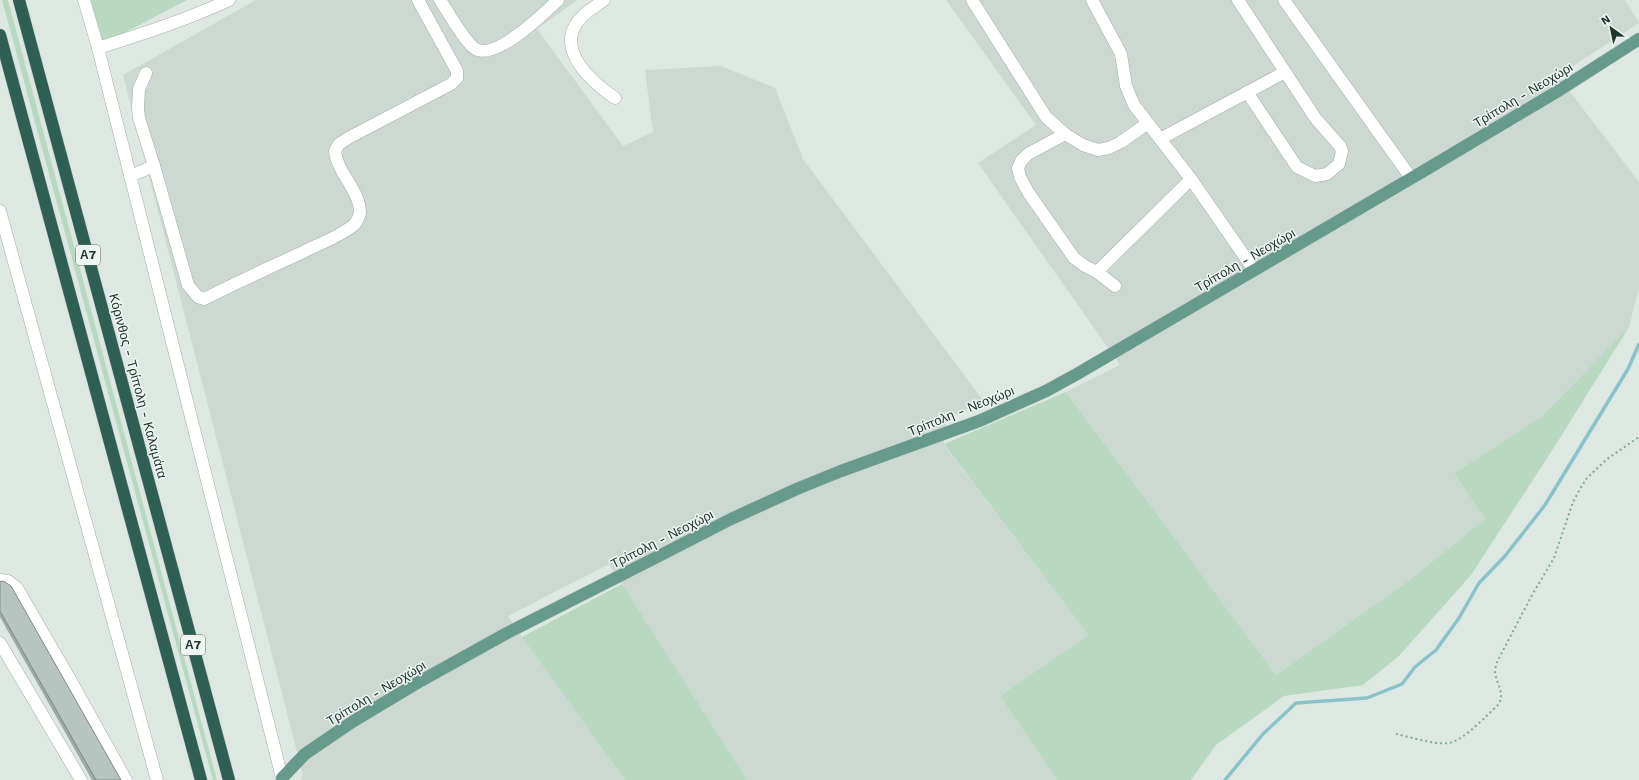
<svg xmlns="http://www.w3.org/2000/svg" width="1639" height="780" font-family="'Work Sans',sans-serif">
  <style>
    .built { fill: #ccd8d2 }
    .green { fill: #b8d8bf }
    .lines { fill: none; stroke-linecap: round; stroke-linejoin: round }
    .stream { stroke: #89c2c9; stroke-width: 3.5 }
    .minor-casing { stroke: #a2afa9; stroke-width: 13 }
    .major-casing { stroke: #bcc3c1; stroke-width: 13 }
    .highway-casing { stroke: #bcc3c1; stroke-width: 13 }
    .path { stroke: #81a99b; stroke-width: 2; stroke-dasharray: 2 3; stroke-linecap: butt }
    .minor { stroke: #fff; stroke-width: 12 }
    .major { stroke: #669a8a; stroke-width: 12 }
    .highway { stroke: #2f5f53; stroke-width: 12 }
    .wall { fill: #9da9a4 }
    .building { fill: #b6c5bf; stroke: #7f8a86 }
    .labels { text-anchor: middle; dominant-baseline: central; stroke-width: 3; stroke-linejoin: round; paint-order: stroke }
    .shield { fill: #eef5f1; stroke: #5e6f69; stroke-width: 1 }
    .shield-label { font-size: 12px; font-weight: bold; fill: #21362f }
    .street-label { font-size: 13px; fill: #21362f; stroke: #eef5f1 }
  </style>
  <rect width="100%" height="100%" fill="#dee8e3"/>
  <g class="built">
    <polygon points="256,0 577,0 537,29 623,146 653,132 645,70 721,66 775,88 803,159 985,403 946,418 944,445 1088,635 1000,696 1057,780 747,780 609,564 508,616 522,637 625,780 301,780 303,775 123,75"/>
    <polygon points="946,0 1625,0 1639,23 1558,76 1639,182 1639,288 1629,327 1541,417 1454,473 1485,519 1407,582 1276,675 1066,392 1120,365 978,163 1036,125"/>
  </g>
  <g class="green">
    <polygon points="2,0 8,0 217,780 213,780 212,777"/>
    <polygon points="91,0 187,0 103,44"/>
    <polygon points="1629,327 1555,446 1471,575 1399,656 1363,685 1284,696 1216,745 1191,780 1057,780 1000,696 1088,635 944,444 1066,392 1276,675 1407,582 1485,519 1454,473 1541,417"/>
    <polygon points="622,584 747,780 625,780 522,637"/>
  </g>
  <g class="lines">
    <polyline class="stream" points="1225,780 1263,734 1296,703 1367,698 1402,684 1415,667 1436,650 1459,618 1479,583 1505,556 1545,505 1628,369 1639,344"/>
    <defs>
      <g id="minor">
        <polyline points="84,0 98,48 282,778"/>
        <path d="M440 0C449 13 462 38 474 48 494 63 544 13 558 0"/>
        <path d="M604 0C595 7 582 13 576 24 558 53 593 83 615 98"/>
        <polyline points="972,0 1046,117 1065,134 1083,145 1098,150 1109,148 1121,142 1148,123"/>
        <polyline points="1092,0 1121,54 1126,86 1134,105 1191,179 1254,270"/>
        <polyline points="1238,0 1316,119 1340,146 1342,151 1339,164 1327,174 1315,176 1297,167 1247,92"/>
        <polyline points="1284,0 1411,178"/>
        <path d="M98 48C142 34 186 20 229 0"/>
        <path d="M146 73 139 89 138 108 139 118 154 166 188 285 198 297 204 299C236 283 268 268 301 253 318 244 340 237 355 224 357 221 359 217 360 213 360 190 337 173 335 151L339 144 350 137 451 84 457 78V71L418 0"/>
        <polyline points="1065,134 1028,154 1021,161 1018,168 1020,177 1028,192 1074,258 1085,266 1097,272 1115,286"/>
        <polyline points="1160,139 1285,72"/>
        <polyline points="130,176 154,166"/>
        <polyline points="0,211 157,780"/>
        <polyline points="1097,272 1191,179"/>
        <polyline points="0,580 8,581 17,588 71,681 126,780"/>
        <polyline points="0,643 81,780"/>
      </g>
      <polyline id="major" points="283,780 282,778 305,754 352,722 417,683 507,633 653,559 731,519 799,488 841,471 979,421 1046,391 1077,374 1427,169 1558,91 1639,39"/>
      <g id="highway">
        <polyline points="19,0 229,780"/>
        <polyline points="0,35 201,780"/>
      </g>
    </defs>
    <use href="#minor" class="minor-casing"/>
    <use href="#major" class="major-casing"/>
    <use href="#highway" class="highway-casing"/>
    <path class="path" d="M1396 734C1411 737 1434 745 1449 743 1463 741 1487 715 1498 705 1506 693 1496 684 1495 672 1495 669 1496 665 1497 662L1532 595 1554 558 1573 502 1580 489 1587 478 1607 459 1639 437"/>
    <use href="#minor" class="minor"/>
    <use href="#major" class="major"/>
    <use href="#highway" class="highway"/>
  </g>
  <polygon class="wall" points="0,582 121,780 92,780 0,617"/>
  <polygon class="building" points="1,581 5,582 11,586 121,780 96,780 0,611 0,582"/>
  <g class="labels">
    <g class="shield">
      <rect x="76" y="245" width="24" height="20" rx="3"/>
      <rect x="181" y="635" width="24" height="20" rx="3"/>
    </g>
    <g class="shield-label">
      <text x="88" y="255">Α7</text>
      <text x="193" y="645">Α7</text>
    </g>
    <g class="street-label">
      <text transform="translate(1523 95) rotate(-31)">Τρίπολη - Νεοχώρι</text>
      <text transform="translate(1245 260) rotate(-30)">Τρίπολη - Νεοχώρι</text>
      <text transform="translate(138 386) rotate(75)">Κόρινθος - Τρίπολη - Καλαμάτα</text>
      <text transform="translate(961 411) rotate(-22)">Τρίπολη - Νεοχώρι</text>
      <text transform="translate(662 539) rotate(-27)">Τρίπολη - Νεοχώρι</text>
      <text transform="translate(376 693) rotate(-31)">Τρίπολη - Νεοχώρι</text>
    </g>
  </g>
  <g transform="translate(1611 28) rotate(327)" stroke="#eef5f1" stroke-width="3" paint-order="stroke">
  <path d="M0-3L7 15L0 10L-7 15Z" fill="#21362f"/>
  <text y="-6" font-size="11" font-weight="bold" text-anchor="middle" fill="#21362f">N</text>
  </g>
</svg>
